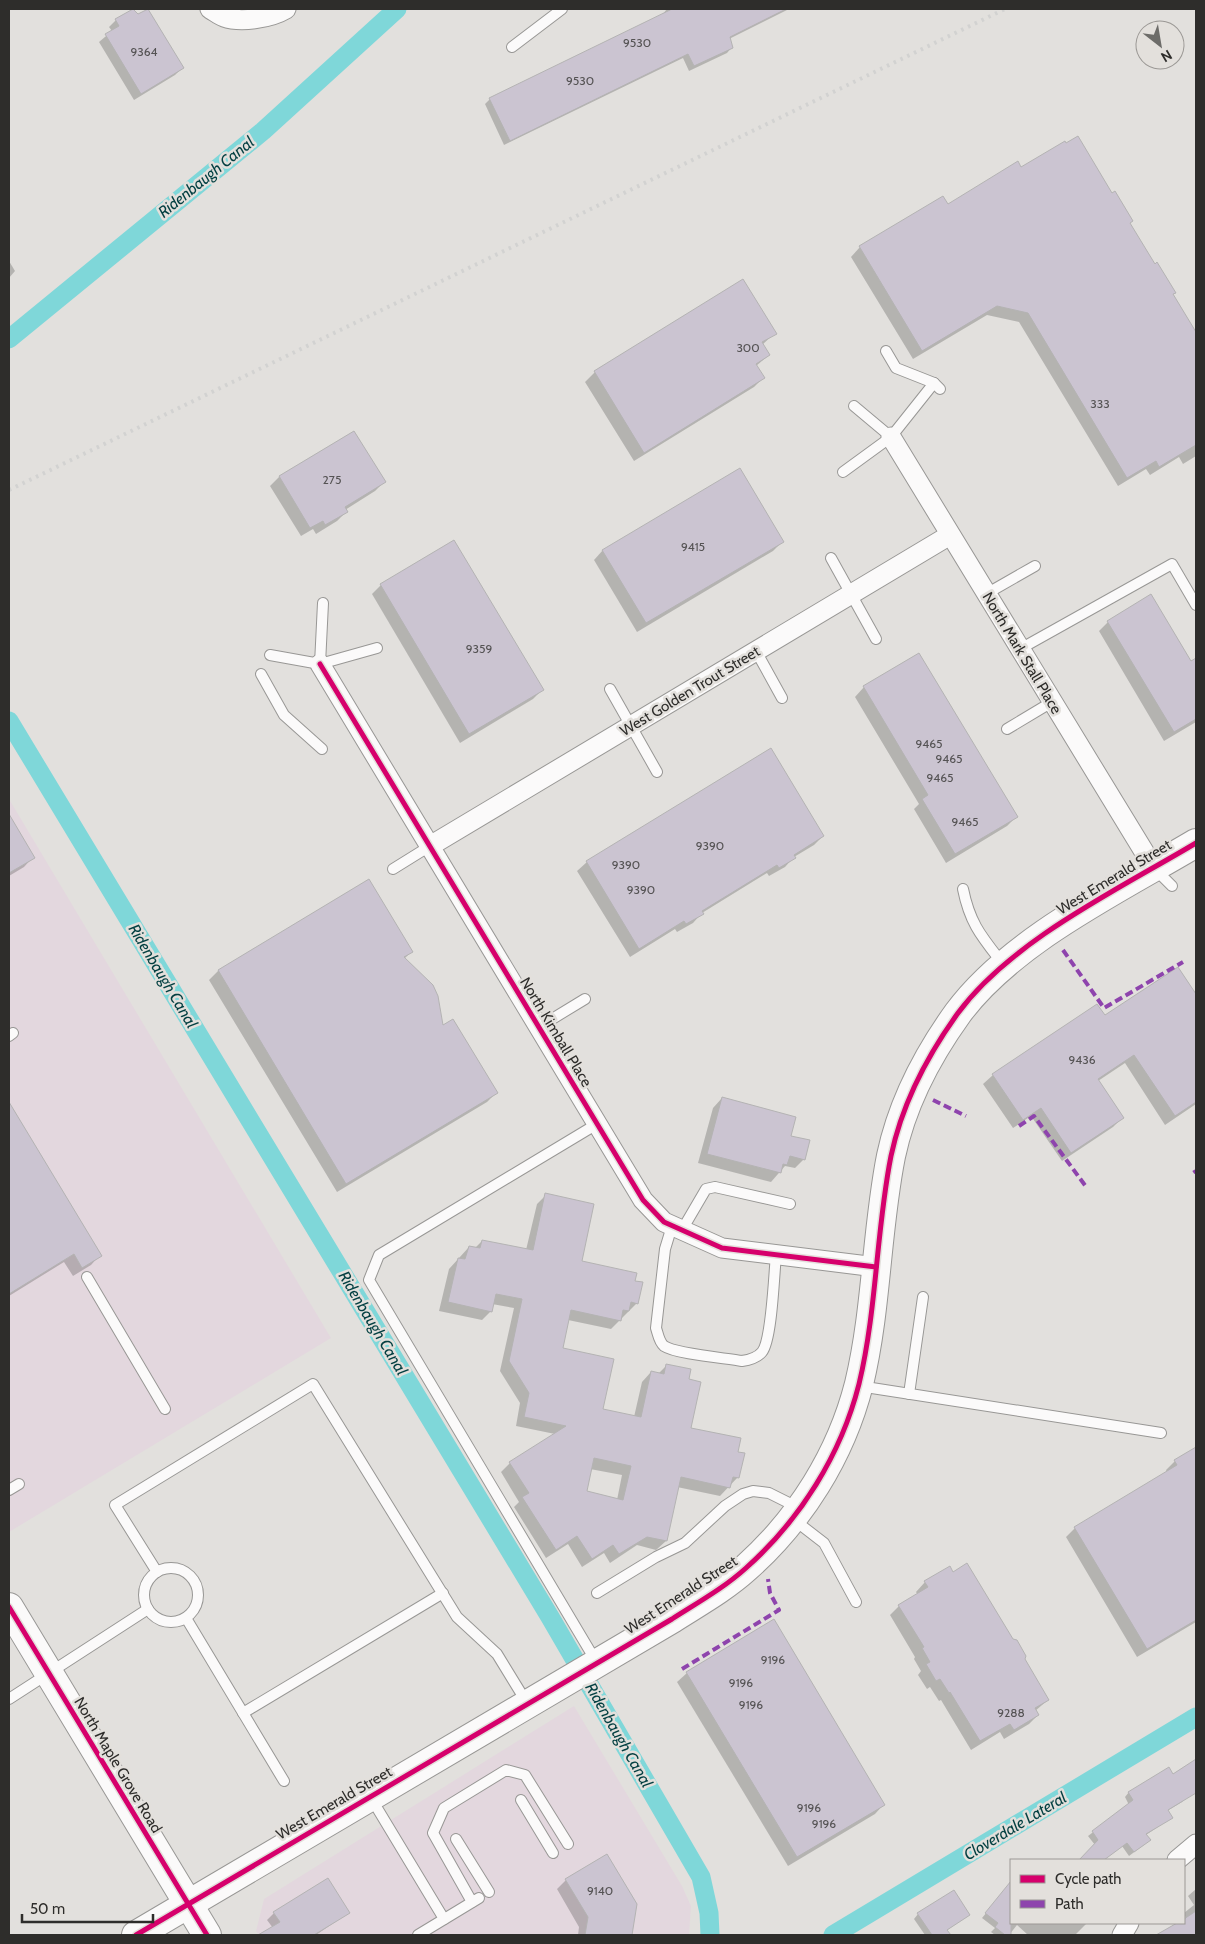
<svg xmlns="http://www.w3.org/2000/svg" width="1205" height="1944" font-family="Cabin,sans-serif">
  <style>
    .commercial { fill: #e3d7de }
    .shadow { fill: #0003; fill-rule: evenodd }
    .lines { fill: none; stroke-linecap: round; stroke-linejoin: round }
    .canal { stroke: #7fd7d9; stroke-width: 19 }
    .building { fill: #cbc4d1; stroke: #b4b3b3; fill-rule: evenodd }
    .service-casing { stroke: #989795; stroke-width: 12 }
    .minor-casing { stroke: #989795; stroke-width: 21 }
    .secondary-casing { stroke: #989795; stroke-width: 30 }
    .service { stroke: #fbfafa; stroke-width: 10 }
    .minor { stroke: #fbfafa; stroke-width: 19 }
    .secondary { stroke: #fbfafa; stroke-width: 28 }
    .rail { stroke: #d2d2d1; stroke-width: 4; stroke-dasharray: 2.5 5; stroke-linecap: butt }
    .quiet { stroke: #8e44ad; stroke-width: 4; stroke-dasharray: 8 4; stroke-linecap: butt }
    .cycleway-casing { stroke: #e3e0dc; stroke-width: 8 }
    .cycleway { stroke: #d6006c; stroke-width: 5 }
    .labels { text-anchor: middle; dominant-baseline: central; stroke-width: 5; stroke-linejoin: round; paint-order: stroke }
    .number-label { font-size: 12px; fill: #555354 }
    .street-label { font-size: 15px; fill: #2e2d2b; stroke: #e3e0dc }
    .water-label { font-size: 16px; font-style: italic; fill: #023f41; stroke: #e3e0dc }
  </style>
  <rect width="100%" height="100%" fill="#e2e0dd"/>
  <g class="commercial">
    <polygon points="9,799 331,1338 9,1532"/>
    <polygon points="574,1706 682,1886 691,1906 689,1935 259,1935 256,1931 264,1899"/>
  </g>
  <g class="shadow">
    <polygon points="667,9 789,9 729,39 732,47 727,53 689,71 683,58 504,145 485,104 490,99 662,15"/>
    <polygon points="134,10 182,68 175,75 134,100 99,42 112,31 109,27 116,20"/>
    <polygon points="1020,169 1129,223 1196,335 1196,456 1183,464 1179,457 1150,475 1146,469 1118,486 1019,322 987,315 913,359 851,257 860,247 943,197 948,205"/>
    <polygon points="9,261 15,271 9,278"/>
    <polygon points="742,281 775,333 762,345 769,355 756,366 763,378 754,387 634,461 585,382 595,372"/>
    <polygon points="354,432 384,482 375,491 345,510 346,512 337,521 316,534 313,529 301,536 270,486 279,477"/>
    <polygon points="782,542 773,551 637,632 594,560 603,550"/>
    <polygon points="381,585 542,690 533,699 460,743 372,594"/>
    <polygon points="1108,622 1191,663 1196,660 1196,722 1164,741 1099,631"/>
    <polygon points="864,687 1016,817 1007,826 946,863 914,809 919,804 855,697"/>
    <polygon points="9,816 33,857 24,867 9,876"/>
    <polygon points="823,836 814,845 794,857 785,867 769,876 767,873 702,913 693,923 677,932 675,929 630,957 577,871 587,862"/>
    <polygon points="368,880 411,952 404,959 442,1027 496,1093 487,1102 337,1192 209,980 218,971"/>
    <polygon points="1178,969 1196,997 1196,1104 1165,1125 1125,1063 1098,1081 1122,1118 1113,1127 1062,1161 1031,1116 1013,1128 983,1084 993,1075 1105,1017"/>
    <polygon points="722,1098 790,1136 804,1159 795,1168 785,1166 771,1182 698,1163 713,1108"/>
    <polygon points="9,1105 100,1255 91,1265 73,1276 64,1262 9,1296"/>
    <path d="M546 1195 580 1262 634 1282 637 1303 611 1329 568 1320 561 1349 602 1410 634 1417 642 1382 651 1372 658 1374 667 1365 688 1380 689 1429 737 1453 738 1477 720 1496 677 1487 666 1541 656 1550 637 1545 610 1563 604 1553 582 1567 568 1544 546 1558 514 1507 519 1502 501 1472 510 1463 555 1434 516 1426 520 1403 500 1371 514 1308 492 1304 491 1311 482 1320 439 1311 449 1269 469 1247 475 1248 482 1241 526 1250 537 1204ZM590 1469 622 1475 617 1500 585 1492Z"/>
    <polygon points="1195,1449 1196,1622 1137,1657 1066,1537 1075,1528 1167,1473 1166,1470 1175,1461"/>
    <polygon points="925,1582 1023,1659 1048,1700 1035,1711 1038,1715 1029,1724 1004,1739 1000,1732 971,1750 941,1700 939,1701 930,1687 927,1689 918,1675 921,1671 914,1659 915,1657 890,1615 899,1606 918,1595 916,1592"/>
    <polygon points="773,1621 884,1804 875,1814 788,1866 677,1682 687,1673"/>
    <polygon points="1196,1761 1196,1788 1185,1795 1186,1798 1182,1802 1167,1811 1171,1818 1146,1835 1145,1844 1129,1856 1122,1846 1103,1860 1081,1860 1095,1845 1088,1836 1129,1805 1125,1797 1129,1792 1172,1775"/>
    <polygon points="566,1880 635,1904 630,1935 578,1935 579,1927 557,1889"/>
    <polygon points="1011,1883 1011,1923 1087,1923 1075,1935 1028,1935 1017,1925 1009,1935 995,1935 991,1932 995,1928 982,1918"/>
    <polygon points="1196,1889 1196,1935 1160,1935 1179,1923 1184,1923 1186,1919 1184,1913 1194,1905 1188,1896"/>
    <polygon points="274,1913 348,1913 316,1935 264,1935 273,1928 267,1920"/>
    <polygon points="918,1914 968,1915 946,1931 949,1935 925,1935 914,1919"/>
  </g>
  <g class="lines">
    <g class="canal">
      <polyline points="9,339 263,131 397,9"/>
      <polyline points="9,721 550,1617 701,1877 709,1913 710,1935"/>
      <polyline points="833,1935 1196,1717"/>
    </g>
  </g>
  <g class="building">
    <polygon points="133,9 138,14 148,9 184,68 141,94 105,34 119,26 115,19"/>
    <polygon points="672,9 786,9 730,37 733,48 694,66 688,54 510,141 489,98"/>
    <polygon points="1078,136 1112,193 1115,191 1133,221 1130,223 1155,264 1157,262 1176,293 1173,294 1196,332 1196,445 1159,467 1156,461 1127,478 1028,313 997,306 922,351 859,246 943,196 948,204 1018,161 1021,167 1065,141 1066,143"/>
    <polygon points="743,279 777,334 762,342 770,355 756,364 765,378 644,453 594,371"/>
    <polygon points="354,431 386,482 345,507 348,512 325,525 323,521 310,528 279,476"/>
    <polygon points="740,468 784,542 646,623 602,550"/>
    <polygon points="454,540 544,690 469,734 380,584"/>
    <polygon points="1151,594 1191,661 1196,658 1196,719 1174,732 1107,621"/>
    <polygon points="919,653 1018,817 955,854 922,799 928,795 863,686"/>
    <polygon points="771,748 824,836 794,855 796,858 779,868 777,865 702,911 704,914 686,924 684,921 639,949 586,861"/>
    <polygon points="9,814 35,858 9,873"/>
    <polygon points="369,879 413,952 404,957 433,985 438,996 443,1025 453,1019 498,1093 346,1184 218,970"/>
    <polygon points="1178,967 1196,994 1196,1102 1175,1116 1134,1055 1098,1079 1124,1118 1071,1153 1041,1108 1023,1120 992,1074 1097,1004 1105,1015"/>
    <polygon points="722,1097 796,1117 791,1136 810,1140 805,1160 790,1156 787,1165 783,1164 781,1173 707,1154"/>
    <polygon points="9,1102 102,1256 82,1268 74,1254 9,1294"/>
    <path d="M545 1193 594 1204 582 1261 637 1273 635 1281 643 1282 638 1304 631 1302 629 1311 623 1310 621 1321 571 1310 563 1348 614 1359 603 1409 641 1417 651 1371 664 1374 666 1364 691 1369 689 1379 701 1382 691 1428 741 1438 738 1452 745 1453 739 1478 733 1477 730 1488 681 1477 667 1541 647 1537 619 1554 613 1545 592 1559 577 1536 556 1550 522 1497 529 1493 509 1462 566 1426 524 1417 529 1393 509 1361 522 1299 496 1294 492 1312 448 1302 458 1258 465 1259 469 1246 480 1248 482 1240 533 1250ZM594 1458 631 1466 623 1500 587 1491Z"/>
    <polygon points="1196,1447 1196,1620 1147,1649 1074,1527 1177,1465 1174,1460"/>
    <polygon points="967,1563 1013,1639 1017,1640 1026,1656 1025,1659 1049,1700 1035,1708 1039,1715 1014,1730 1010,1724 980,1741 950,1692 949,1693 940,1679 936,1681 926,1664 930,1662 922,1648 924,1647 898,1605 928,1587 924,1581 950,1566 953,1572"/>
    <polygon points="774,1619 885,1805 797,1857 686,1672"/>
    <polygon points="1196,1759 1196,1793 1168,1810 1173,1818 1146,1834 1151,1840 1134,1852 1127,1843 1104,1860 1079,1860 1098,1840 1092,1831 1133,1800 1128,1792 1169,1767 1173,1774"/>
    <polygon points="607,1854 637,1904 632,1935 585,1935 588,1917 565,1879"/>
    <polygon points="328,1878 350,1913 314,1935 258,1935 280,1922 273,1912"/>
    <polygon points="1011,1881 1011,1935 1005,1935 995,1927 998,1923 985,1913"/>
    <polygon points="954,1890 970,1915 947,1930 951,1935 932,1935 917,1913"/>
    <polygon points="1196,1911 1196,1935 1156,1935 1177,1923 1184,1923 1184,1919"/>
  </g>
  <g class="lines">
    <defs>
      <g id="service">
        <polyline points="512,47 562,9"/>
        <polyline points="886,351 896,368 934,383 940,389"/>
        <polyline points="891,437 934,383"/>
        <polyline points="843,472 891,437 854,406"/>
        <polyline points="831,558 876,639"/>
        <polyline points="986,594 1035,566"/>
        <polyline points="1020,649 1172,564 1196,605"/>
        <polyline points="756,651 782,698"/>
        <polyline points="270,655 320,664 323,603"/>
        <polyline points="320,664 377,648"/>
        <polyline points="261,674 284,715 322,749"/>
        <polyline points="610,689 657,772"/>
        <polyline points="1007,729 1052,702"/>
        <polyline points="393,869 430,846"/>
        <polyline points="1155,869 1172,886"/>
        <path d="M963 889C970 924 982 937 1003 964"/>
        <polyline points="539,1027 585,999"/>
        <polyline points="9,1036 13,1033"/>
        <polyline points="597,1124 379,1255 369,1280 597,1663"/>
        <path d="M672 1226 665 1249 656 1328C658 1334 659 1342 664 1346 676 1354 725 1358 742 1361 749 1360 757 1358 762 1352 772 1340 774 1273 776 1255"/>
        <polyline points="682,1230 706,1189 715,1187 790,1204"/>
        <polyline points="87,1277 165,1409"/>
        <polyline points="859,1386 1161,1433"/>
        <polyline points="909,1394 923,1297"/>
        <polyline points="9,1490 19,1484"/>
        <polyline points="793,1519 824,1543 856,1602"/>
        <circle cx="171" cy="1595" r="27"/>
        <polyline points="157,1572 115,1505 313,1384 457,1617 497,1654 527,1703"/>
        <polyline points="597,1593 656,1557 685,1543 725,1506 743,1494 753,1491 769,1493 799,1508"/>
        <polyline points="186,1618 284,1781"/>
        <polyline points="9,1699 148,1609"/>
        <polyline points="243,1713 443,1593"/>
        <polyline points="371,1798 444,1919"/>
        <polyline points="521,1800 553,1853"/>
        <polyline points="456,1839 489,1892"/>
        <polyline points="472,1902 433,1833 444,1808 506,1770 525,1775 568,1844"/>
        <polyline points="418,1935 479,1898"/>
      </g>
      <g id="minor">
        <path d="M210 9C214 11 219 15 224 17 241 23 271 18 286 9"/>
        <polyline points="891,437 1154,868"/>
        <polyline points="320,664 643,1200 664,1222 722,1248 876,1267"/>
        <polyline points="430,846 950,535"/>
        <polyline points="1177,1860 1196,1844"/>
        <polyline points="1122,1935 1129,1923"/>
      </g>
      <g id="secondary">
        <polyline points="9,1607 207,1935"/>
        <path d="M136 1935 672 1619C697 1603 724 1588 746 1568 800 1520 841 1455 859 1384 877 1309 876 1231 891 1156 902 1104 927 1056 958 1013 1012 940 1119 889 1196 843"/>
      </g>
    </defs>
    <use href="#service" class="service-casing"/>
    <use href="#minor" class="minor-casing"/>
    <use href="#secondary" class="secondary-casing"/>
    <use href="#service" class="service"/>
    <use href="#minor" class="minor"/>
    <use href="#secondary" class="secondary"/>
    <polyline class="rail" points="9,490 1005,9"/>
    <g class="quiet">
      <polyline points="1063,950 1104,1008 1183,962"/>
      <polyline points="933,1100 966,1116"/>
      <polyline points="1019,1126 1034,1116 1087,1188"/>
      <polyline points="1194,1170 1196,1173"/>
      <polyline points="682,1669 779,1610 770,1593 768,1579"/>
    </g>
    <defs>
      <g id="cycleway">
        <polyline points="320,664 643,1200 664,1222 722,1248 876,1267"/>
        <polyline points="9,1607 207,1935"/>
        <path d="M136 1935 672 1619C697 1603 724 1588 746 1568 800 1520 841 1455 859 1384 877 1309 876 1231 891 1156 902 1104 927 1056 958 1013 1012 940 1119 889 1196 843"/>
      </g>
    </defs>
    <use href="#cycleway" class="cycleway-casing"/>
    <use href="#cycleway" class="cycleway"/>
  </g>
  <g class="labels">
    <g class="number-label">
      <text x="637" y="42">9530</text>
      <text x="144" y="51">9364</text>
      <text x="580" y="80">9530</text>
      <text x="748" y="347">300</text>
      <text x="1100" y="403">333</text>
      <text x="332" y="479">275</text>
      <text x="693" y="546">9415</text>
      <text x="479" y="648">9359</text>
      <text x="929" y="743">9465</text>
      <text x="949" y="758">9465</text>
      <text x="940" y="777">9465</text>
      <text x="965" y="821">9465</text>
      <text x="710" y="845">9390</text>
      <text x="626" y="864">9390</text>
      <text x="641" y="889">9390</text>
      <text x="1082" y="1059">9436</text>
      <text x="773" y="1659">9196</text>
      <text x="741" y="1682">9196</text>
      <text x="751" y="1704">9196</text>
      <text x="1011" y="1712">9288</text>
      <text x="809" y="1807">9196</text>
      <text x="824" y="1823">9196</text>
      <text x="600" y="1890">9140</text>
    </g>
    <g class="street-label">
      <text transform="translate(1022 653) rotate(59)">North Mark Stall Place</text>
      <text transform="translate(690 691) rotate(-31)">West Golden Trout Street</text>
      <text transform="translate(1114 877) rotate(-31)">West Emerald Street</text>
      <text transform="translate(556 1032) rotate(59)">North Kimball Place</text>
      <text transform="translate(681 1595) rotate(-33)">West Emerald Street</text>
      <text transform="translate(118 1765) rotate(59)">North Maple Grove Road</text>
      <text transform="translate(334 1803) rotate(-30)">West Emerald Street</text>
    </g>
    <g class="water-label">
      <text transform="translate(206 177) rotate(-39)">Ridenbaugh Canal</text>
      <text transform="translate(163 976) rotate(59)">Ridenbaugh Canal</text>
      <text transform="translate(373 1323) rotate(59)">Ridenbaugh Canal</text>
      <text transform="translate(619 1735) rotate(60)">Ridenbaugh Canal</text>
      <text transform="translate(1015 1826) rotate(-31)">Cloverdale Lateral</text>
    </g>
  </g>
  <rect width="1205" height="1944" fill="none" stroke="#2e2d2b" stroke-width="20"/>
  <rect x="1010" y="1859" width="175" height="65" fill="#e3e0dc" stroke="#9b9895"/>
  <rect x="1020" y="1875" width="25" height="8" fill="#d6006c" stroke="#9b9895"/>
  <text x="1055" y="1884" font-size="15" fill="#2e2d2b">Cycle path</text>
  <rect x="1020" y="1900" width="25" height="8" fill="#8e44ad" stroke="#9b9895"/>
  <text x="1055" y="1909" font-size="15" fill="#2e2d2b">Path</text>
  <g transform="translate(1160 45) rotate(149)"><circle r="24" fill="#e3e0dc" stroke="#9b9895"/>
  <path d="M0-4L9 19L0 12L-9 19Z" fill="#6d6c69"/>
  <text y="-8" font-size="14" font-weight="bold" text-anchor="middle" fill="#2e2d2b">N</text>
  </g>
  <path d="M22 1914v8h131v-8" fill="none" stroke="#2e2d2b" stroke-width="2.5"/>
  <text x="30" y="1914" font-size="15" fill="#2e2d2b" stroke="#e3e0dc" stroke-width="4" paint-order="stroke">50 m</text>
</svg>
